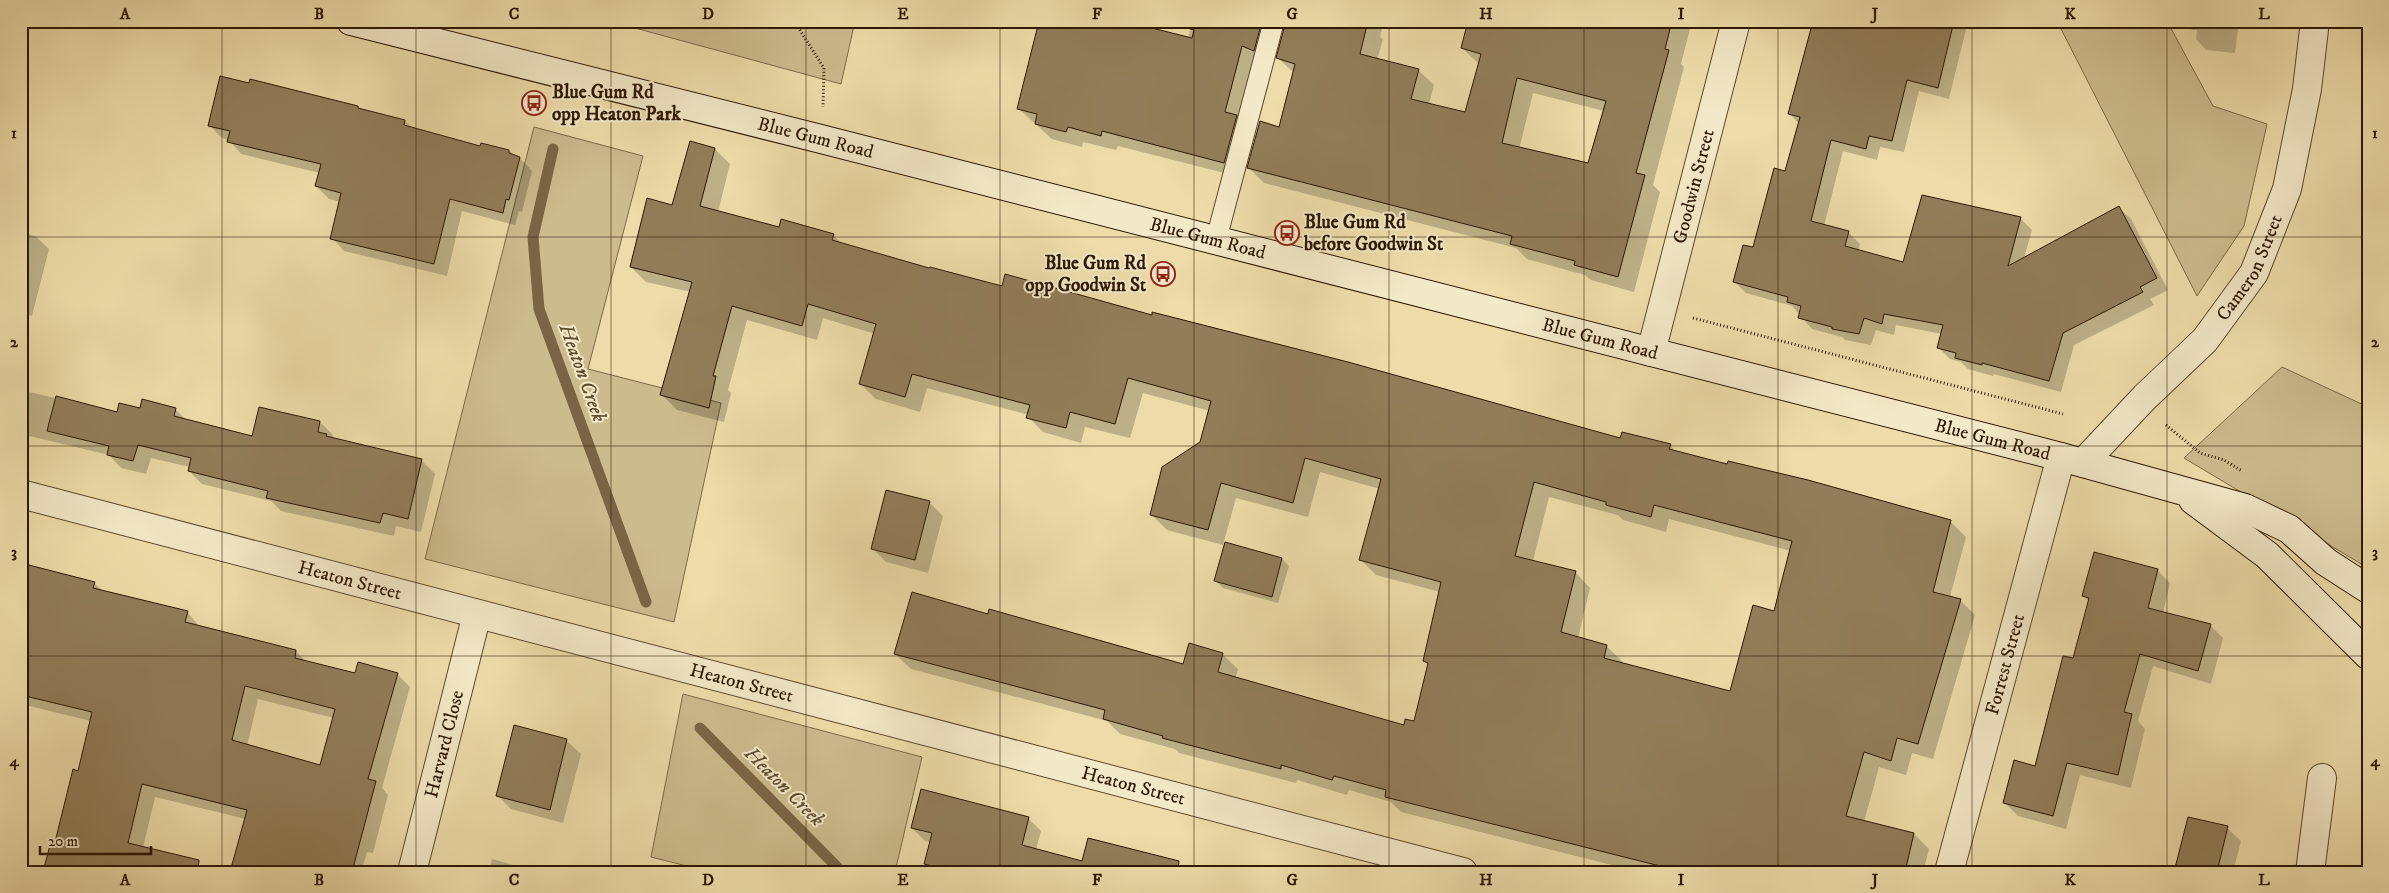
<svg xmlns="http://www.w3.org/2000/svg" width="2389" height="893" font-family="'IM FELL DW Pica',serif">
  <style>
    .green { fill: #ccbb8d; stroke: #7c6948 }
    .shadow { fill: #0003; fill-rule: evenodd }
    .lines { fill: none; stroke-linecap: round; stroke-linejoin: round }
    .stream { stroke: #796545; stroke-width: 11 }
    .building { fill: #917d59; stroke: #2d1703; fill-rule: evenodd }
    .lane-casing { stroke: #5d482c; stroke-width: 22 }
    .street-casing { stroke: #5d482c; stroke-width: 30 }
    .secondary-casing { stroke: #2d1703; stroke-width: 30 }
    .path { stroke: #2d1703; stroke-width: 3; stroke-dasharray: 1 2.5; stroke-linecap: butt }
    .lane { stroke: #f3e8c7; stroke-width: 20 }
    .street { stroke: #f3e8c7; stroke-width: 28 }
    .secondary { stroke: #f3e8c7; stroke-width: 28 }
    .grid { fill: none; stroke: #2d1703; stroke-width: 1; stroke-opacity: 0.55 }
    .labels { text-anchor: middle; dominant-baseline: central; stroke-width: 4; stroke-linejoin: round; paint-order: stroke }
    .poi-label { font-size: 19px; font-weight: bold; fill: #2d1703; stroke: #f3e8c7; text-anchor: start }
    .street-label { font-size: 19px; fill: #2d1703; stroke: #f3e8c7 }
    .water-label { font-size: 20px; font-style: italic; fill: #604b2f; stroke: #f3e8c7 }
    .neatline { fill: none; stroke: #2d1703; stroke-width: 2 }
    .grid-label { font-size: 16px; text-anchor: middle; font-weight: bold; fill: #2d1703 }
  </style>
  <rect width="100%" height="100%" fill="#eddca9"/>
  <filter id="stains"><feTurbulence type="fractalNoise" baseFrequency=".004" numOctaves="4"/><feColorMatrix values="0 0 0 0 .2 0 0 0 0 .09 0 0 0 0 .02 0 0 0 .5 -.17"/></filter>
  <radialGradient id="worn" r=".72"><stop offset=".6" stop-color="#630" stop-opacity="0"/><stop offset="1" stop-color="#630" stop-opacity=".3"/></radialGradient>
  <g class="green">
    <polygon points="629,21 855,21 841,84 635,28"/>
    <polygon points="2057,21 2167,21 2213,106 2267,124 2244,226 2197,296"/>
    <polygon points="534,127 643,156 588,369 721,403 674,622 425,559"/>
    <polygon points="2282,367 2368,407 2368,568 2184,458"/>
    <polygon points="683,694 922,757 895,872 711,872 651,857"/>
  </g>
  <g class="shadow">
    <path d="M1193 21H1384L1380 37 1383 39 1377 60 1418 70 1434 85 1429 104 1466 114 1479 64 1462 48 1562 21H1692L1681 64 1684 67 1653 185 1660 192 1634 292 1591 280 1585 275 1527 259 1516 248 1264 183 1249 168 1280 128 1294 73 1278 58 1287 25 1280 28 1240 177 1118 146 1116 150 1083 142 1082 147 1052 139 1019 109 1188 38ZM1533 93 1604 111 1589 165 1519 149Z"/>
    <polygon points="1813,21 1968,21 1949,99 1919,91 1904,152 1880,147 1877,160 1843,151 1824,226 1848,232 1860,244 1858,251 1904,264 2020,218 2032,230 2024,258 2119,208 2131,219 2168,290 2150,299 2154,305 2074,345 2061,392 1994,374 1993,376 1968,369 1961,362 1950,359 1938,347 1942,334 1896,325 1894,335 1876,330 1871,345 1845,340 1842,337 1812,329 1792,306 1746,293 1734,281 1754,249 1786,173 1799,124 1790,114"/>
    <polygon points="2183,21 2239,21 2235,53 2206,50 2196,39 2197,30 2192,30"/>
    <polygon points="358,107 361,110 405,121 413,129 481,148 509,151 520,158 532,171 522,212 519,211 515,225 462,211 447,276 344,251 332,238 341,202 329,199 316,186 320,173 241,154 229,140 222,138 209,125"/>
    <path d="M715 149 730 164 718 212 780 229 833 235 842 244 930 270 1003 287 1152 316 1621 439 1670 445 1677 453 1808 481 1951 522 1966 537 1950 597 1960 600 1975 615 1933 759 1912 753 1906 775 1879 767 1864 822 1914 834 1929 849 1923 872H1640L1401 812 1391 802 1349 790 1347 795 1297 780 1296 783 1179 753 1175 749 1120 734 1107 721 911 669 895 654 988 615 1184 666 1222 654 1238 669 1235 679 1404 726 1414 723 1428 665 1424 661 1440 592 1376 575 1361 560 1380 489 1320 472 1308 517 1236 498 1223 545 1167 530 1151 514 1201 443 1210 411 1143 393 1130 438 1085 427 1081 443 1043 432 1028 417 1029 415 927 388 920 412 876 399 860 384 875 334 823 318 817 340 747 320 728 390 731 393 724 422 677 410 662 395 691 292 646 282 631 267ZM1549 497 1618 515 1623 520 1666 532 1669 519 1791 551 1774 612 1731 693 1621 664 1622 661 1606 646 1578 638 1590 588 1575 572 1533 561Z"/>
    <polygon points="21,232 35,236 49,249 32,316 21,313"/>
    <polygon points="21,390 118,413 141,410 175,409 186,420 253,437 320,422 333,435 332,439 422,461 435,474 421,532 396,526 394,536 281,511 271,501 202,484 189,471 190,467 151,458 146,474 121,468 109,455 21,434"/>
    <polygon points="929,502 943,516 928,573 886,562 872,548"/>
    <polygon points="1226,544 1282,559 1289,566 1278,603 1223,588 1216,581"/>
    <path d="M21 564 94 583 103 591 187 612 200 627 296 651 307 663 356 674H397L410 687 382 788 388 795 373 853 367 852 361 872H223L224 867 232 869 246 819 155 797 143 848 165 860 213 872H44L79 772 91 721 21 704ZM258 699 334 718 321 767 247 746Z"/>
    <polygon points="2157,570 2170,583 2163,613 2210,625 2223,638 2211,684 2153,666 2138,721 2145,729 2131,788 2080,775 2066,829 2018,816 2005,803 2036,767 2074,660 2089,602 2083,595"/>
    <polygon points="515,727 567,741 581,754 563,823 511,809 497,795"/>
    <polygon points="1028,818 1041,831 1036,850 1083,862 1133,856 1199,872 933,872 925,864 931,842 925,841 912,828"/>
    <polygon points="2227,828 2241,841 2233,872 2176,872"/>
    <polygon points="492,859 539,872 489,872"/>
  </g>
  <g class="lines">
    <g class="stream">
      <polyline points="553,149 533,237 539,309 646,602"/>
      <polyline points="700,728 842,872"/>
    </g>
  </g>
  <g class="building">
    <polygon points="1039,21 1124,21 1192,38 1194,30 1183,27 1183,21 1262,21 1254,51 1242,46 1225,112 1237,115 1224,163 1102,131 1101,136 1068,127 1066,132 1035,124 1037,114 1017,109"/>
    <path d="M1286 21H1368L1360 54 1419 69 1411 99 1465 112 1481 54 1461 48 1468 21H1672L1665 49 1669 50 1636 173 1645 175 1618 277 1574 265 1575 261 1510 244 1512 236 1247 168 1260 121 1279 127 1295 64 1276 58ZM1517 78 1606 101 1588 163 1502 143Z"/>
    <polygon points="1813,21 1954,21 1938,88 1907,80 1892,141 1869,136 1866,149 1831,140 1811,221 1849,231 1845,246 1903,262 1922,195 2021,217 2008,266 2119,206 2157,278 2140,287 2143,292 2063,333 2049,381 1982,363 1982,365 1955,358 1956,353 1937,348 1943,325 1884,314 1882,324 1864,318 1859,334 1832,329 1832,327 1798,318 1801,306 1787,302 1788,297 1733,282 1743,245 1753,247 1774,168 1785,171 1800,117 1788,114"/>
    <polygon points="220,76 249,83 250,79 358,106 358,108 405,120 404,125 480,146 481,143 509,150 509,153 520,157 509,200 506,199 503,213 450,199 434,264 330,239 341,193 315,186 321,164 227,142 230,131 208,126"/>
    <path d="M690 141 715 148 700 206 779 227 781 219 834 234 832 240 929 268 930 267 1002 286 1005 274 1152 315V312L1348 362 1620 438 1622 432 1671 444 1669 449 1727 464 1728 461 1808 480 1951 520 1933 592 1961 599 1918 744 1897 738 1891 761 1864 752 1846 816 1914 833 1905 872H1684L1385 797 1386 790 1334 776 1332 780 1281 765V769L1162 738 1163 736 1103 719 1105 710 894 654 912 592 988 614 989 609 1183 664 1189 643 1223 653 1218 672 1404 725 1405 719 1414 721 1428 663 1423 661 1441 582 1359 560 1381 479 1305 458 1293 503 1221 483 1208 530 1150 515 1162 467 1200 442 1211 401 1128 378 1115 424 1070 412 1066 428 1026 418 1030 405 912 374 905 397 859 384 876 324 808 304 802 326 732 306 713 376H716L709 408 660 395 692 282 630 267 647 198 672 205ZM1534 482 1606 502V505L1651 517 1654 505 1792 541 1774 611 1753 605 1730 691 1604 658 1607 645 1561 632 1576 571 1515 556Z"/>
    <polygon points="56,396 117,412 119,403 140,408 142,399 176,408 174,416 252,436 259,407 320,421 318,432 327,434 326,436 422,459 408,519 383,513 380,523 266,498 268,491 188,471 191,458 138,445 133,461 107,455 109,446 47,431"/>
    <polygon points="886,490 930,501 915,560 871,549"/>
    <polygon points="1225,542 1282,558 1272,597 1214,581"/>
    <polygon points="2094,552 2158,569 2148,608 2211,624 2198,671 2140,654 2124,712 2132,714 2118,775 2067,763 2053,816 2003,803 2014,760 2035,766 2063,656 2073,658 2089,598 2082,596"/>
    <path d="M21 563 95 582 93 588 188 611 185 622 296 650 295 658 355 673 358 662 398 673 368 779 376 781 352 872H230L247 810 142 784 128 843 199 860 198 872H43L51 841 55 842 73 769 78 771 92 712 21 695ZM245 686 335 709 320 765 232 740Z"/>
    <polygon points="514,725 567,739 550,810 496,796"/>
    <polygon points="921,789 1029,817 1022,845 1082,861 1088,838 1179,861 1178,872 954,872 924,864 932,833 911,828"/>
    <polygon points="2188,817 2228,826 2217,872 2174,872"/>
  </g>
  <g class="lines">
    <defs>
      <polyline id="lane" points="1216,240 1274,21"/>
      <g id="street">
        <path id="s1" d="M1651 352 1736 21"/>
        <path id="s2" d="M2083 463 2145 397 2205 340 2254 273 2287 189 2307 89 2315 21"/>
        <path id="s3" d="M21 494 1463 872"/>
        <path id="s4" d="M412 872 477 614"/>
        <path id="s5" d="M1949 872 2061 457"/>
        <polyline points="2310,872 2322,778"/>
      </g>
      <g id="secondary">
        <path id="s6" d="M351 21 821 139 2061 457 2245 508 2289 529 2326 562 2368 589"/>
        <polyline points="2193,500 2267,555 2368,655"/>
      </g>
    </defs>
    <use href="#lane" class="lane-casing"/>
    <use href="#street" class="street-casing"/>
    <use href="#secondary" class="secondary-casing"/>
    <g class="path">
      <polyline points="794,21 824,68 823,107"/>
      <polyline points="1693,318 2063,414"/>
      <polyline points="2166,425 2200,453 2224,460 2242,471"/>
    </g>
    <use href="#lane" class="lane"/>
    <use href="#street" class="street"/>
    <use href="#secondary" class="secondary"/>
  </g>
  <path class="grid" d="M222 21V872M416 21V872M611 21V872M806 21V872M1000 21V872M1194 21V872M1389 21V872M1584 21V872M1778 21V872M1972 21V872M2167 21V872M21 237H2368M21 446H2368M21 656H2368"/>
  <defs>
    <symbol id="bus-ring" viewBox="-11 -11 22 22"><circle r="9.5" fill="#f3e8c7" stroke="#8f2418" stroke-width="1.5"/><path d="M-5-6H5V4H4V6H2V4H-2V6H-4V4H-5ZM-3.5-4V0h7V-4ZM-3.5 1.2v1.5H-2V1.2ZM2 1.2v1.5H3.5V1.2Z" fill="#8f2418"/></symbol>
  </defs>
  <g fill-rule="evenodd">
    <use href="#bus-ring" x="520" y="89" width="28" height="28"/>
    <use href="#bus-ring" x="1273" y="219" width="28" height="28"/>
    <use href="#bus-ring" x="1149" y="260" width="28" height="28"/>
  </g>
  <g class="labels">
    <g class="poi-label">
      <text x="552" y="92">Blue Gum Rd<tspan x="552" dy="22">opp Heaton Park</tspan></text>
      <text x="1304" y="222">Blue Gum Rd<tspan x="1304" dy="22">before Goodwin St</tspan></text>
      <text x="1146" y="263" text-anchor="end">Blue Gum Rd<tspan x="1146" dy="22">opp Goodwin St</tspan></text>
    </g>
    <g class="street-label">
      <text stroke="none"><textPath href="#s6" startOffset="479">Blue Gum Road</textPath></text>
      <text stroke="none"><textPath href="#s1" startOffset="171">Goodwin Street</textPath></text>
      <text stroke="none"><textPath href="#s6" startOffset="884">Blue Gum Road</textPath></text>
      <text stroke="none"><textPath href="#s2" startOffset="259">Cameron Street</textPath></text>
      <text stroke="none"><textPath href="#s6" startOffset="1289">Blue Gum Road</textPath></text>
      <text stroke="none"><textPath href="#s6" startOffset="1694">Blue Gum Road</textPath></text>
      <text stroke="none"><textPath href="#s3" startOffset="340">Heaton Street</textPath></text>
      <text stroke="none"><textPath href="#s5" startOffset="215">Forrest Street</textPath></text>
      <text stroke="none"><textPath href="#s3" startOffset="745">Heaton Street</textPath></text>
      <text stroke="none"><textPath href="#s4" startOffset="132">Harvard Close</textPath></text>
      <text stroke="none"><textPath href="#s3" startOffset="1150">Heaton Street</textPath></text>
    </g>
    <g class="water-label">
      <text transform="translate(582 373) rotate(70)">Heaton Creek</text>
      <text transform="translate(784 787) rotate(45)">Heaton Creek</text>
    </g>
  </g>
  <rect width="2389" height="893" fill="none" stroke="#eddca9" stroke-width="55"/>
  <path d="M40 846v8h111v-8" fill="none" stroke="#2d1703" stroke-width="2.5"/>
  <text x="48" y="846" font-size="15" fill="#2d1703" stroke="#f3e8c7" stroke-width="4" paint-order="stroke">20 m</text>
  <rect x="28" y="28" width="2334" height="838" class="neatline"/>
  <g class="grid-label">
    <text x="125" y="19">A</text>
    <text x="319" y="19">B</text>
    <text x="514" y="19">C</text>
    <text x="708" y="19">D</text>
    <text x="903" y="19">E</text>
    <text x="1097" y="19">F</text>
    <text x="1292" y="19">G</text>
    <text x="1486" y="19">H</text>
    <text x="1681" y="19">I</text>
    <text x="1875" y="19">J</text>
    <text x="2070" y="19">K</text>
    <text x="2264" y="19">L</text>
    <text x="14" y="138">1</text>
    <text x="2375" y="138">1</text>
    <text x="14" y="347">2</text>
    <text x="2375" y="347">2</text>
    <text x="14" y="557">3</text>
    <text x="2375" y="557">3</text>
    <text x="14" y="766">4</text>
    <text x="2375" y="766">4</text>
    <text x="125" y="885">A</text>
    <text x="319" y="885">B</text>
    <text x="514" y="885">C</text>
    <text x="708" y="885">D</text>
    <text x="903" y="885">E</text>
    <text x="1097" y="885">F</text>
    <text x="1292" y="885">G</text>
    <text x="1486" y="885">H</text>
    <text x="1681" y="885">I</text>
    <text x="1875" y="885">J</text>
    <text x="2070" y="885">K</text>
    <text x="2264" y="885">L</text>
  </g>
  <rect width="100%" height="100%" filter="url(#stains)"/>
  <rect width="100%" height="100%" fill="url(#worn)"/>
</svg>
